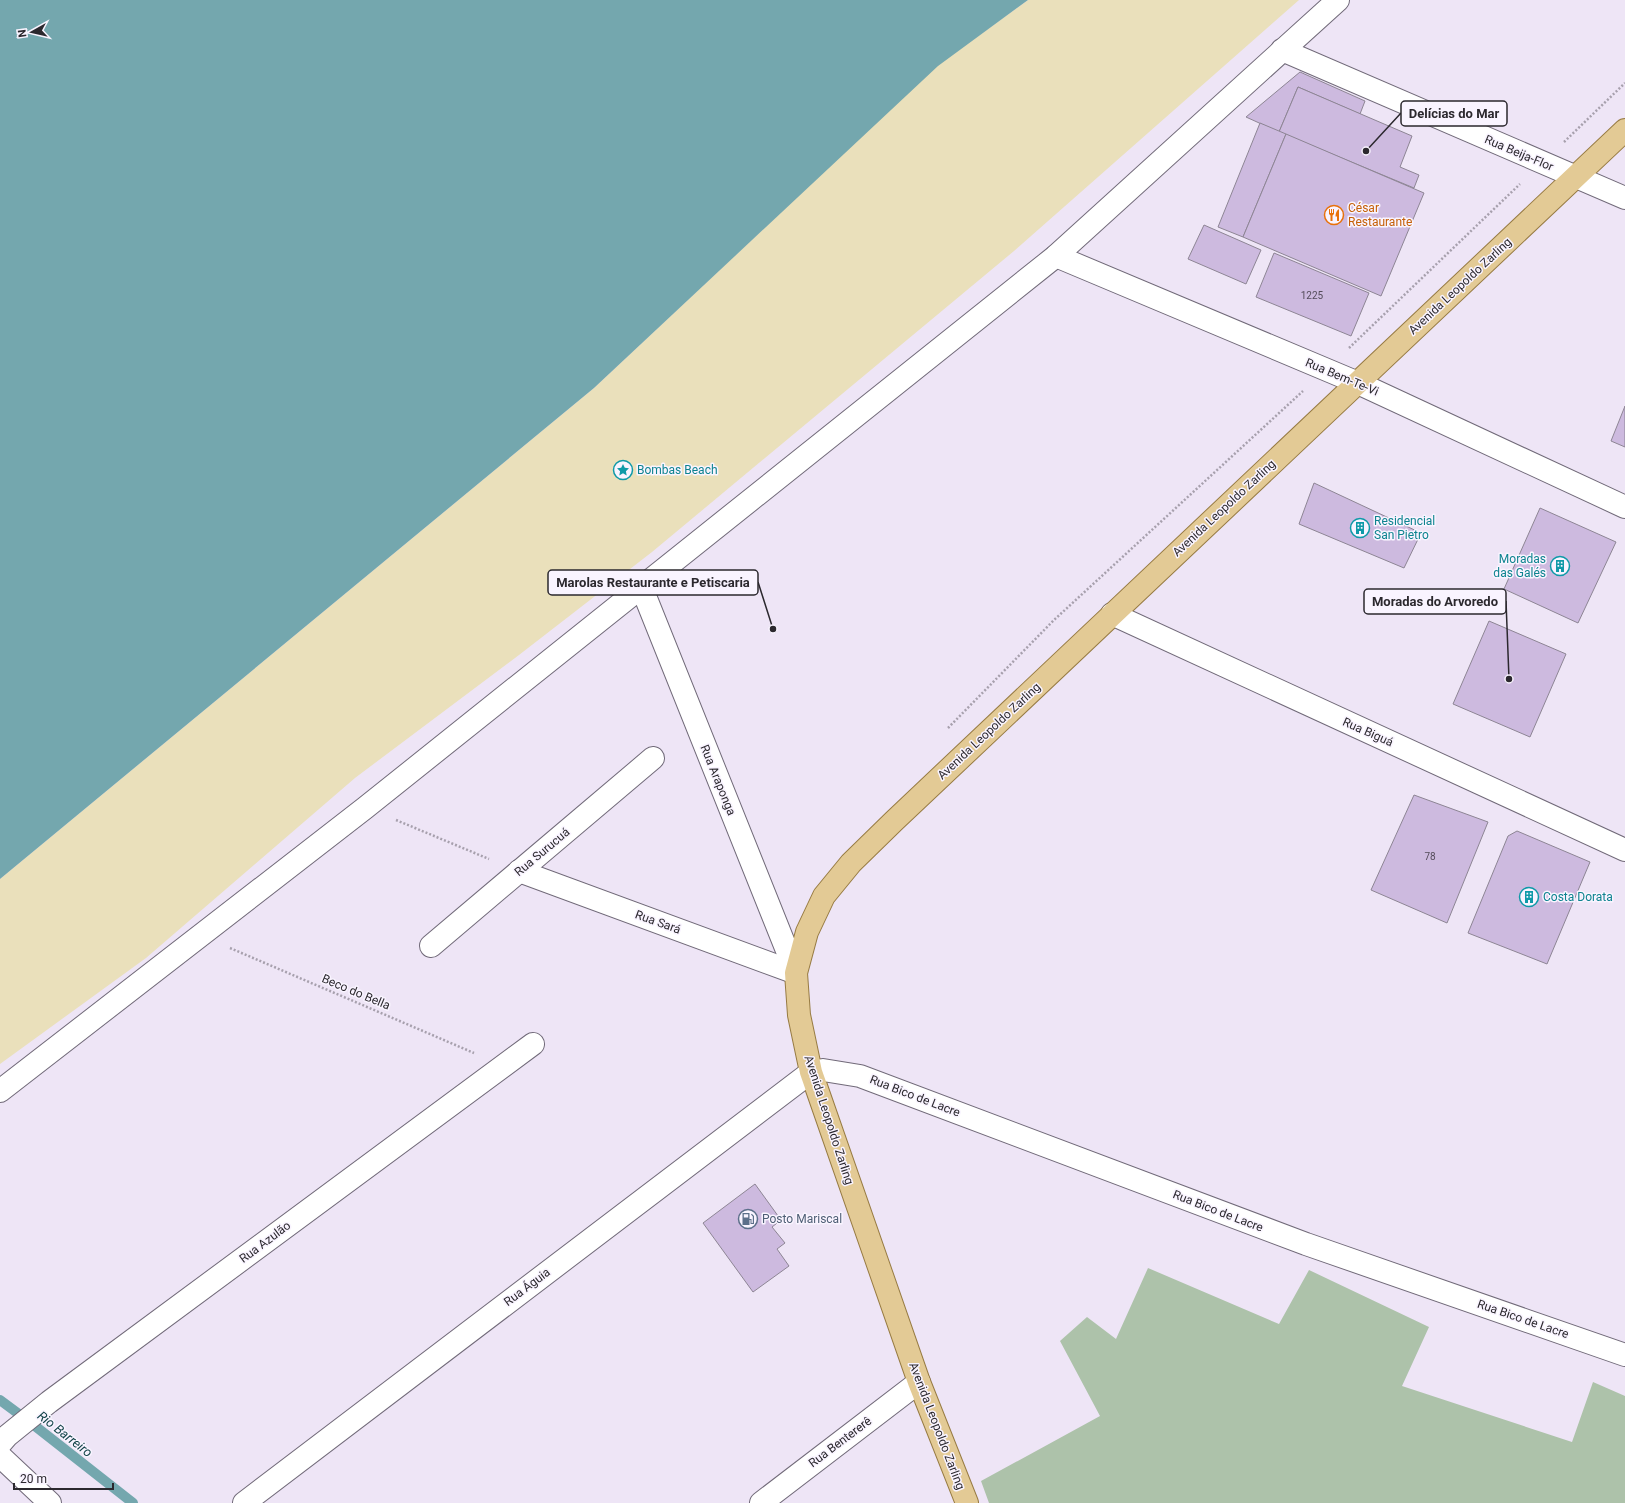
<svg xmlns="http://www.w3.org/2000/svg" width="1625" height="1503" font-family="Roboto,sans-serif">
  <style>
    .green { fill: #adc2aa }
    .sand { fill: #eae0bb }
    .water { fill: #74a7ae }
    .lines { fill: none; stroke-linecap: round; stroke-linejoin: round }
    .stream { stroke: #74a7ae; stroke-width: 10 }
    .building { fill: #cdbadf; stroke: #8d8594 }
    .minor-casing { stroke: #716a79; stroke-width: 24 }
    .major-casing { stroke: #977b43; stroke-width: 24 }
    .path { stroke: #a7a0ad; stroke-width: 2.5; stroke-dasharray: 2 2; stroke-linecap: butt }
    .minor { stroke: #fff; stroke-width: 22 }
    .major { stroke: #e3ca95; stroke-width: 22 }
    .labels { text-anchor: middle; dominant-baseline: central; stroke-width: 3; stroke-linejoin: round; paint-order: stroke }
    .number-label { font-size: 10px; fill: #544c5a }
    .street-label { font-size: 12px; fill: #2b282e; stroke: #f9f4ff }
    .food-label { font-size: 12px; fill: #c56008; stroke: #f9f4ff; text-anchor: start }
    .culture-label { font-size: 12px; fill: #0d838f; stroke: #f9f4ff; text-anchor: start }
    .service-label { font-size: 12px; fill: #4e5e75; stroke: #f9f4ff; text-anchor: start }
    .water-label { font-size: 13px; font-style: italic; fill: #124348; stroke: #f9f4ff }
    .leader { fill: none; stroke: #2b282e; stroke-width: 1.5 }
    .callout-dot { fill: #2b282e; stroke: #f9f4ff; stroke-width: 1.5 }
    .callout { fill: #f9f4ff; stroke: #2b282e; stroke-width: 1.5 }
    .callout-label { font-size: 13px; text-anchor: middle; font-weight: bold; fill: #2b282e }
  </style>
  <rect width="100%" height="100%" fill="#eee5f6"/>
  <polygon class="green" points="1148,1268 1279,1324 1309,1270 1429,1327 1402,1386 1572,1442 1593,1382 1625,1396 1625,1503 989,1503 981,1481 1100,1416 1060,1341 1087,1317 1116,1339"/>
  <polygon class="sand" points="1028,0 1299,0 1014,251 652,552 519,655 355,778 146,958 0,1064 0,879 594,388 938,65"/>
  <polygon class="water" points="0,0 1028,0 938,66 594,388 0,879"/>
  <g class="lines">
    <polyline class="stream" points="0,1400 35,1426 133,1503"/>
  </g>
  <g class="building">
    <polygon points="1300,72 1365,101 1360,114 1298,87 1279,132 1246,117"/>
    <polygon points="1298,87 1412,136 1400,167 1419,175 1414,188 1279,132"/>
    <polygon points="1260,123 1286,134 1243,237 1218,227"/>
    <polygon points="1286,134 1424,193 1381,296 1243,237"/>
    <polygon points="1204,225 1261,250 1246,284 1188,259"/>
    <polygon points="1274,253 1369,293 1351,336 1256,297"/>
    <polygon points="1625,406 1625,447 1611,441"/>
    <polygon points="1314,483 1421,533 1404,568 1299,524"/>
    <polygon points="1540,508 1616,542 1578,623 1504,589"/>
    <polygon points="1489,621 1566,654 1530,737 1453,704"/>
    <polygon points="1414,795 1488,822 1447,923 1371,890"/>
    <polygon points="1517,831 1590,862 1547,964 1468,933 1508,836"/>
    <polygon points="755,1184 781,1220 772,1227 785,1243 777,1249 789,1266 753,1292 703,1223"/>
  </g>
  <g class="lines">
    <defs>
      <g id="minor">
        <polyline points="1282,50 1625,198"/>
        <polyline points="1056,256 1358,383 1625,507"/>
        <polyline points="641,586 796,973"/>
        <polyline points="1112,614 1625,850"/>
        <polyline points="519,871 796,973"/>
        <polyline points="431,946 653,758"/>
        <polyline points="0,1091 365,808 1056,256 1338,0"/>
        <polyline points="0,1444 7,1436 49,1402 533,1044"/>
        <polyline points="0,1456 50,1503"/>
        <polyline points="244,1503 811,1072 823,1070 860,1076 1306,1244 1625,1355"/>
        <polyline points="761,1503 919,1382"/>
      </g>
      <polyline id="major" points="967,1503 919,1382 811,1072 799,1015 796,973 807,932 824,896 851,863 894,821 1625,130"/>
    </defs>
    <use href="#minor" class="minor-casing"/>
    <use href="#major" class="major-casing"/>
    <g class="path">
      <polyline points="1564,142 1625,83"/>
      <polyline points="1349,348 1520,184"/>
      <polyline points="948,728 1054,620 1303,391"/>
      <polyline points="396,820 489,859"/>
      <polyline points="230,948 474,1053"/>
    </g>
    <use href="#minor" class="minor"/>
    <use href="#major" class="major"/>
  </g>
  <defs>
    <symbol id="restaurant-ring" viewBox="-11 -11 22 22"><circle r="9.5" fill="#f9f4ff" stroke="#e8710a" stroke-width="1.5"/><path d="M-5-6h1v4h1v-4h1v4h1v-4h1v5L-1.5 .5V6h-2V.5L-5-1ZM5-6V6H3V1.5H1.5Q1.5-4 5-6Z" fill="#e8710a"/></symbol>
    <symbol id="sight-ring" viewBox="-11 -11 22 22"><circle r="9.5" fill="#f9f4ff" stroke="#0f9aa8" stroke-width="1.5"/><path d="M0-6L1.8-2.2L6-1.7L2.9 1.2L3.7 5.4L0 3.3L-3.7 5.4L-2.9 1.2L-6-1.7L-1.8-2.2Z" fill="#0f9aa8"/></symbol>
    <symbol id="building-ring" viewBox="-11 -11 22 22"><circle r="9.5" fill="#f9f4ff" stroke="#0f9aa8" stroke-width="1.5"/><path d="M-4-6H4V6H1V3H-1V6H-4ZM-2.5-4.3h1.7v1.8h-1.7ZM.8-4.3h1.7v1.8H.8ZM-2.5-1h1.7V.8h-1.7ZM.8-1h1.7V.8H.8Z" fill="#0f9aa8"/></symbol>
    <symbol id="fuel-ring" viewBox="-11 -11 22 22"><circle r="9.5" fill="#f9f4ff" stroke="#5c6f8a" stroke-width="1.5"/><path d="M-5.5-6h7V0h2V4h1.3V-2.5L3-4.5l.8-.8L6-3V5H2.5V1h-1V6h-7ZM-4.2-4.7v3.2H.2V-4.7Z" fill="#5c6f8a"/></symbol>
  </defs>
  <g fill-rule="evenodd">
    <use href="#restaurant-ring" x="1323" y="204" width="22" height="22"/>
    <use href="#sight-ring" x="612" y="459" width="22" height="22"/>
    <use href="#building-ring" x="1349" y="517" width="22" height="22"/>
    <use href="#building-ring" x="1549" y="555" width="22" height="22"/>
    <use href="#building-ring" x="1518" y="886" width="22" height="22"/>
    <use href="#fuel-ring" x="737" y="1208" width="22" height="22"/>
  </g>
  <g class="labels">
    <g class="number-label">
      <text x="1312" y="295">1225</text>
      <text x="1430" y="856">78</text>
    </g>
    <g class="street-label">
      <text transform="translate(1519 153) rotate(23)">Rua Beija-Flor</text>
      <text transform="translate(1460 286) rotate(-43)">Avenida Leopoldo Zarling</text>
      <text transform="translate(1342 377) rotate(23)">Rua Bem-Te-Vi</text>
      <text transform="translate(1224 508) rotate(-43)">Avenida Leopoldo Zarling</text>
      <text transform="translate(989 731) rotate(-43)">Avenida Leopoldo Zarling</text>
      <text transform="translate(1368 732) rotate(24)">Rua Biguá</text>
      <text transform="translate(718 780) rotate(68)">Rua Araponga</text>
      <text transform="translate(542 852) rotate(-40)">Rua Surucuá</text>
      <text transform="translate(658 922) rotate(20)">Rua Sará</text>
      <text transform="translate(356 992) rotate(23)">Beco do Bella</text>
      <text transform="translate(915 1096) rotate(21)">Rua Bico de Lacre</text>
      <text transform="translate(829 1120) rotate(72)">Avenida Leopoldo Zarling</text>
      <text transform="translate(1218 1211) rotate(21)">Rua Bico de Lacre</text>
      <text transform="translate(265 1242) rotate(-37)">Rua Azulão</text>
      <text transform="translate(527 1287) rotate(-37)">Rua Águia</text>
      <text transform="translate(1523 1319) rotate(19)">Rua Bico de Lacre</text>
      <text transform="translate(937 1426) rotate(69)">Avenida Leopoldo Zarling</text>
      <text transform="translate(840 1442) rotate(-37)">Rua Bentererê</text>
    </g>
    <g class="food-label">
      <text x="1348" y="208">César<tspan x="1348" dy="14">Restaurante</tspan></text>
    </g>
    <g class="culture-label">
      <text x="637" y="470">Bombas Beach</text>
      <text x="1374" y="521">Residencial<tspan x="1374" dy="14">San Pietro</tspan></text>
      <text x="1546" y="559" text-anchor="end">Moradas<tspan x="1546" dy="14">das Galés</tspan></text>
      <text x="1543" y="897">Costa Dorata</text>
    </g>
    <g class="service-label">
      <text x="762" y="1219">Posto Mariscal</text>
    </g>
    <g class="water-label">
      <text transform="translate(65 1434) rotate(38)">Rio Barreiro</text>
    </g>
  </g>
  <path class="leader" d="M1366 151L1401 113M773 629L758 582M1509 679L1506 601"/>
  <g class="callout-dot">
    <circle cx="1366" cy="151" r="4"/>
    <circle cx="773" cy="629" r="4"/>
    <circle cx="1509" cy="679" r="4"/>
  </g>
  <g class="callout">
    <rect x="1401" y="101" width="106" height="25" rx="4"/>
    <rect x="548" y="570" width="210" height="25" rx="4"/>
    <rect x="1364" y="589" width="142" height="25" rx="4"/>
  </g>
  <g class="callout-label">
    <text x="1454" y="118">Delícias do Mar</text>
    <text x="653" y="587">Marolas Restaurante e Petiscaria</text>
    <text x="1435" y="606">Moradas do Arvoredo</text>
  </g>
  <g transform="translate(32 32) rotate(262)" stroke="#f9f4ff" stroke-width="3" paint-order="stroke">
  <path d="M0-3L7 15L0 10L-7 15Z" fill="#2b282e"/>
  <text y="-6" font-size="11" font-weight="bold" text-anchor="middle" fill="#2b282e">N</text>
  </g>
  <path d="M14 1483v6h99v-6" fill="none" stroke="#2b282e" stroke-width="2"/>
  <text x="20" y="1483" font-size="12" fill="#2b282e" stroke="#f9f4ff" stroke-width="3" paint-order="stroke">20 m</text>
</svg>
